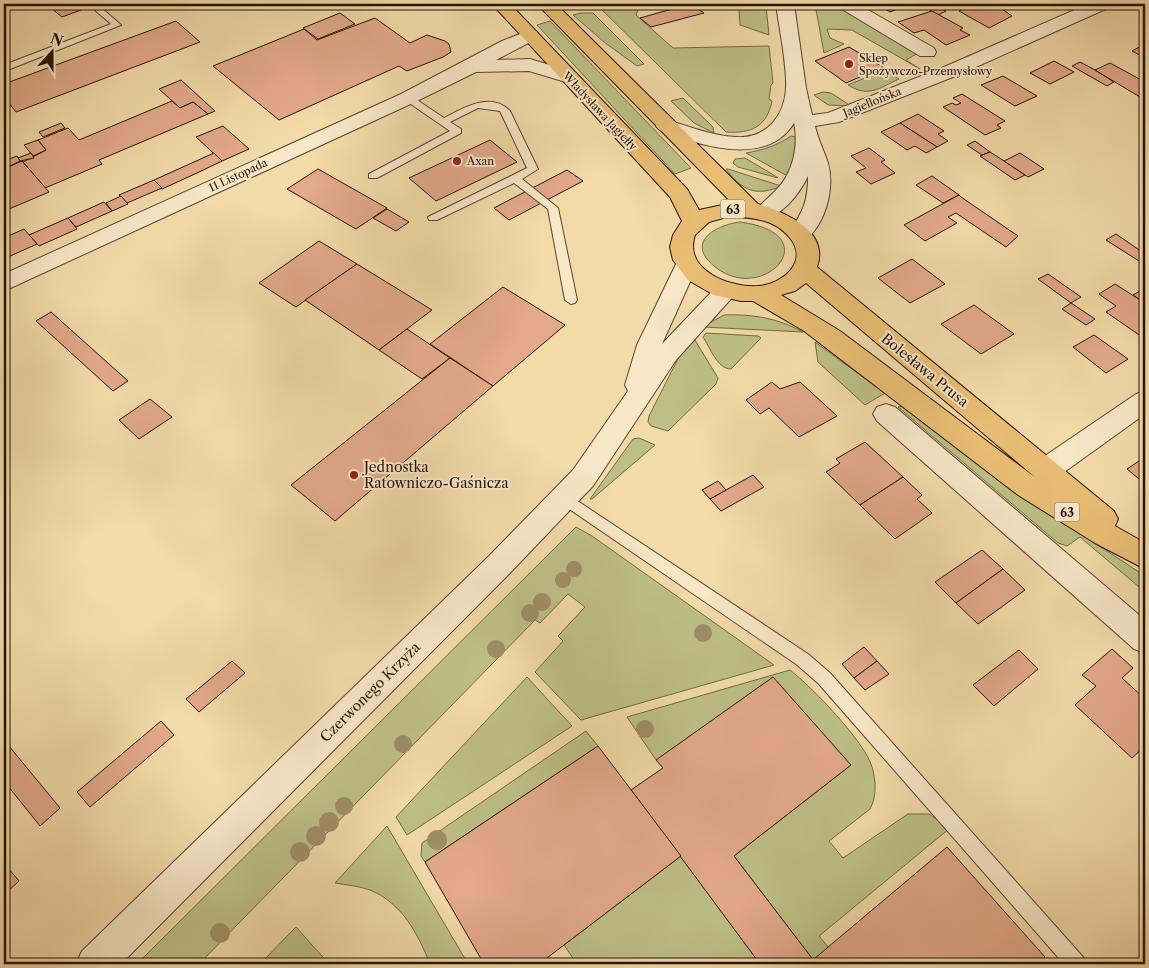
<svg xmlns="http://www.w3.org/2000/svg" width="1149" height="968" font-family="'Libre Caslon Text',serif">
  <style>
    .green { fill: #bdbf86; stroke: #726946 }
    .building { fill: #e2a98b; stroke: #261307 }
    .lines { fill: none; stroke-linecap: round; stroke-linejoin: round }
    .service-casing { stroke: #594530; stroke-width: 2 }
    .minor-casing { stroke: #594530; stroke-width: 2 }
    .primary-casing { stroke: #261307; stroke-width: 2 }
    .service { fill: #f7e7c7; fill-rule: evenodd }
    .minor { fill: #f7e7c7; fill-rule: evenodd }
    .primary { fill: #e9bd74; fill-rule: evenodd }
    .tree { fill: #9f8e68 }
    .poi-dot { fill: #8f2418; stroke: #f7e7c7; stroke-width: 2 }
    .labels { text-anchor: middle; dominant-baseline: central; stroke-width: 4; stroke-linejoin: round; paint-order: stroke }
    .far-poi-label { font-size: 11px; fill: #261307; stroke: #f7e7c7; text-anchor: start }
    .far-street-label { font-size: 11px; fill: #261307; stroke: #f7e7c7 }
    .shield { fill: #f7e7c7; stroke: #655341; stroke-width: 1 }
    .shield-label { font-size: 12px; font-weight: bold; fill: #261307 }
    .street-label { font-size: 14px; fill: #261307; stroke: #f7e7c7 }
    .poi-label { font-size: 14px; fill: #261307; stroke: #f7e7c7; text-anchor: start }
  </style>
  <rect width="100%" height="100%" fill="#f2daa9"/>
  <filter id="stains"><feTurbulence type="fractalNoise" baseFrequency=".004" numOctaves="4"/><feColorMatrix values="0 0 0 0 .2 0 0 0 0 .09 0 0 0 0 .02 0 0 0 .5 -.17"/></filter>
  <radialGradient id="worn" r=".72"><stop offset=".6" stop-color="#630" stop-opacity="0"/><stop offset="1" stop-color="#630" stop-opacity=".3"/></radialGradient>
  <g class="green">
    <path d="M596 4H640L636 15 673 48 769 46 773 83 771 85 769 99 772 101C767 126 752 134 726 132Z"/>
    <polygon points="815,4 834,4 918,53 906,60 920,69 852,30 827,29 830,38 844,44 824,53"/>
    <polygon points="766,6 769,35 740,25 739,9 741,8"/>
    <polygon points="581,13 593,13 644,64 637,66 604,42 573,15"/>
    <polygon points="550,21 691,168 675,174 537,25"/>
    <path d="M884 70 899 79C879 88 869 98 848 85Z"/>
    <polygon points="823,92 831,93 851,106 828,105 814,95"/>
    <polygon points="683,98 713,127 714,133 694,123 671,101"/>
    <path d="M791 136 795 137C798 151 794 164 791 178L746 153C763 150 776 146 791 136Z"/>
    <polygon points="745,158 777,177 778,178 738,167 733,163 735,159"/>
    <path d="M726 169H728L781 186C757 197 742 191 726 169Z"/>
    <path d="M740 222C831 234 762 307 714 266 685 242 716 225 740 222Z"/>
    <path d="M724 315C753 314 777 318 803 332L702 327Z"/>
    <path d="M706 333 758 336 761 338 731 369C717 369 710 347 703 337Z"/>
    <polygon points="689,337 693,337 718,378 716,384 668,431 651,426 648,422 649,416"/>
    <polygon points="815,342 885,393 865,405 818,362"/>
    <polygon points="902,406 1019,493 1145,576 1145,592 1080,537 1067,546 1058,543 898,407"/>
    <polygon points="639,438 655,445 592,499 590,499 633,439"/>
    <polygon points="576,527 592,536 774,665 581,720 535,672 563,641 558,636 585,607 568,594 540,623 535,620 199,964 137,964"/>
    <path d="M790 670C812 687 865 742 872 767 876 781 877 796 870 809L829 841 843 858 908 814H929L950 828 819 936 829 948 814 961 734 856 851 765 656 760 627 717Z"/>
    <polygon points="527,677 572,726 407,835 396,817"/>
    <polygon points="586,731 598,746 425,862 421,856 422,843"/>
    <path d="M387 826 468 964H430C418 934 402 903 370 890 359 886 346 885 335 883Z"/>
    <polygon points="681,856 760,964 577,964 564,945"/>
    <polygon points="296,927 329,964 260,964"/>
  </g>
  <g class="building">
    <polygon points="46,4 73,4 81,10 62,17"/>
    <polygon points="690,4 704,13 651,27 640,18"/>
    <polygon points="877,4 910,4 890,12"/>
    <polygon points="926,4 934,4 946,11 938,15 922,5"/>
    <polygon points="976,4 995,4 1012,16 989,28 959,11"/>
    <polygon points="932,11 963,28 960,30 970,35 946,45 924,30 914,33 898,22"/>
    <polygon points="340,13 355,24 318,39 303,28"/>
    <polygon points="375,18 410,43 427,35 445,41 449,44 451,52 443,57 407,71 399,66 279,120 213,66 304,29 317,40"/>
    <polygon points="176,21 200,42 16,112 4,97 4,84"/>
    <polygon points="1145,44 1145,58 1132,51"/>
    <polygon points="849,47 883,67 846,83 815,61"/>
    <polygon points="1054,61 1074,72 1050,84 1030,73"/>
    <polygon points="1080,62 1095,70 1114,82 1107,86 1072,66"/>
    <polygon points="1110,63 1145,82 1145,100 1095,70"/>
    <polygon points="1003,76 1037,96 1015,106 981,85"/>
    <polygon points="181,80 215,111 208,114 193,102 180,108 159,89"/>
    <polygon points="962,94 1005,121 997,125 1001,128 985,135 943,107 952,103 956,105 961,103 953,98"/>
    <polygon points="172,101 180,108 193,102 208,114 99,160 102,164 45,188 23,162 46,150 38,140 68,128 79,140"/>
    <polygon points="918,114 944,131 938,134 948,141 937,147 900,123"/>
    <polygon points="61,123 65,128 43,137 39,132"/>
    <polygon points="900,123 937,147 926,153 915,146 907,150 881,132"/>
    <polygon points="223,126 249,149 222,161 196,137"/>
    <polygon points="38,140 46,150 33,156 24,145"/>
    <polygon points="490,140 517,162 436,201 409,178"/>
    <polygon points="975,141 990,152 982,155 967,145"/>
    <polygon points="869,148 885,160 881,162 895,173 871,184 856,172 866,168 851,156"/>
    <polygon points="990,152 1004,161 1025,175 1015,180 980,156"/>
    <polygon points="31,153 34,158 20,161 18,158"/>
    <polygon points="214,153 222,161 197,173 162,189 154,180"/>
    <polygon points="1020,153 1044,169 1028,177 1004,161"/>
    <polygon points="17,156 20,161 4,169 4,161"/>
    <polygon points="22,161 49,192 9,209 4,203 4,169"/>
    <polygon points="318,169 387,208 356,229 287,189"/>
    <polygon points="567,170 583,181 509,220 494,208"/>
    <polygon points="932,176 959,195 943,203 916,185"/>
    <polygon points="154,180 162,188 127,203 119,195"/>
    <polygon points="959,195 961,197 1018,236 1006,247 956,213 948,217 957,223 925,241 904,225"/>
    <polygon points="121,196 128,204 112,211 106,203"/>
    <polygon points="104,202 112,211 76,227 68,218"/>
    <polygon points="387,209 409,222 396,231 373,218"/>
    <polygon points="68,218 77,229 39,246 29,235"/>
    <polygon points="24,229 37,244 8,257 7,254 4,255 4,238"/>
    <polygon points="1116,234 1145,254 1145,257 1139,261 1106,240"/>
    <polygon points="319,241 357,264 296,307 259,283"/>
    <polygon points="912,259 945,284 910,303 878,278"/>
    <polygon points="357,264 432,310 379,350 305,300"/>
    <polygon points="1048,274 1081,297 1071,303 1038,279"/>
    <polygon points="1115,284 1145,303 1145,339 1106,312 1116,306 1099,294"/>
    <polygon points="503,287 565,325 493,386 430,344"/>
    <polygon points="1145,288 1145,303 1133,295"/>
    <polygon points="1071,303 1095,319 1086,325 1062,309"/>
    <polygon points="974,305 1014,334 981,354 941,324"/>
    <polygon points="51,312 128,381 113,391 36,321"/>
    <polygon points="407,329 450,358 422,379 379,350"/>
    <polygon points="1094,335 1128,359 1106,373 1073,347"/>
    <polygon points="450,358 493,386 335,521 291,485"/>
    <polygon points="772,382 780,389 800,382 837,416 799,437 769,408 760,414 746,400"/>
    <polygon points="150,399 172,417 139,439 119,420"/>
    <polygon points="865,442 903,477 860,505 826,472 840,463 836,459"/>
    <polygon points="1145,457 1145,484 1127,469"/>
    <polygon points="753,475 764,487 721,511 710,499"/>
    <polygon points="903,477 922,495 917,499 932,513 895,539 860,505"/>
    <polygon points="718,481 726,490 710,499 702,490"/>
    <polygon points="982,550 1003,569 956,603 935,582"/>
    <polygon points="1003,569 1025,590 978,624 956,603"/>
    <polygon points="864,647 877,661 854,678 842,664"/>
    <polygon points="1112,649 1133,668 1122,678 1145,699 1145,746 1132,758 1075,705 1096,686 1082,675"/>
    <polygon points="1019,650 1038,669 994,706 973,685"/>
    <polygon points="232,661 245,673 199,712 186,699"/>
    <polygon points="877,661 889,674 865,690 854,678"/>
    <polygon points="773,677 851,765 734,856 814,961 808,964 760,964 631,790 663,768 656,760"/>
    <polygon points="161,721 174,735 90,807 77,792"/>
    <polygon points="4,740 60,808 40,826 4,781"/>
    <polygon points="598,746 681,856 539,964 484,964 425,862"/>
    <polygon points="947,847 1045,957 1037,964 808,964"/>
    <polygon points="4,863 19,881 4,895"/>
  </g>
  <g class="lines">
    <defs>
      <g id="service">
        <polygon points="88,4 97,4 121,25 10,69 4,69 4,65 111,24"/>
        <path d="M405 96H411L444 118C463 108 491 91 510 111L538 169 522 179 558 208 577 300 575 303 571 304 565 300 548 209 514 183 437 220H429L428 217 527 168 500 111 478 108 450 122 461 129V133L377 178H369V174L450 131 405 100Z"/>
        <polygon points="564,492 808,654 830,673 1083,957 1085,964 1064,964 818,683 796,664 559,502 557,498 559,494"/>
      </g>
      <g id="minor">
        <path d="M776 4H794L806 88 812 115 828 113 944 67 1088 4H1111L1108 8 958 75 839 122 815 126C818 139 824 151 828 163 834 185 828 212 815 230 808 239 804 241 792 238L789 233C803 211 808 202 808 176 800 193 779 222 758 217L755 212C761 203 770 197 777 189 793 173 799 145 794 123 771 161 719 150 684 139 675 136 661 134 656 126L659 122 666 120C690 126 711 136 736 137 766 139 785 116 786 87 787 65 779 27 776 4Z"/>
        <polygon points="837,4 858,4 934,48 936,52 934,56 920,56 840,8"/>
        <polygon points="530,30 536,31 539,35 536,39 496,60 530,59 576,73 579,77 576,81 569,83 529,71 476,72 415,102 4,291 4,274 401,94 502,41"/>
        <polygon points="687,256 695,259 698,264 662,344 719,284 727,282 735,284 739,290 676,360 593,486 509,574 121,964 76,964 82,951 489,556 573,470 628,391 625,385 637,345 676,264 679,259"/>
        <polygon points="1145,391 1145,414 1056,478 1046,481 1036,478 1032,470 1036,462 1136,394"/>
        <polygon points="886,404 895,407 1145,620 1145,653 1134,649 877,421 873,414 877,407"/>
      </g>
      <path id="primary" d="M492 4H510L687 189 699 210 732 203 537 4H556L758 204C785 212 830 231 817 267L1114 511 1118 519 1115 526 1145 543V569L1095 543 1018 495 804 331 753 301H741L714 295 688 280 673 260 670 247 673 235 682 221 670 197ZM727 217C750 217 774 218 790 238 809 262 783 284 758 286 731 288 683 271 695 235L709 222ZM806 283 1036 478 840 331 781 295 795 291Z"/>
    </defs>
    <use href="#service" class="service-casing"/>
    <use href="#minor" class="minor-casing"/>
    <use href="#primary" class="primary-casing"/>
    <use href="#service" class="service"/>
    <use href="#minor" class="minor"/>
    <use href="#primary" class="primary"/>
  </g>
  <g class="tree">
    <circle cx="574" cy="569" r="8"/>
    <circle cx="563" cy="580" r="8"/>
    <circle cx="542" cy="602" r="9"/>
    <circle cx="530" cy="613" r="9"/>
    <circle cx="703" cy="633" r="9"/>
    <circle cx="496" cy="649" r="9"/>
    <circle cx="645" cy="729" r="9"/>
    <circle cx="403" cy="744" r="9"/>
    <circle cx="344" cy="806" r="9"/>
    <circle cx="329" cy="822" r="10"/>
    <circle cx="316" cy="836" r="10"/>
    <circle cx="437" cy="840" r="10"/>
    <circle cx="300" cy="852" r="10"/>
    <circle cx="220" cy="933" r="10"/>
  </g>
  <g class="poi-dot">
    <circle cx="849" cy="64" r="5"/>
    <circle cx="457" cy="161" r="5"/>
    <circle cx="354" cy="475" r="5"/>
  </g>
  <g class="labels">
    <g class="far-poi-label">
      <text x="859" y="58">Sklep<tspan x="859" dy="13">Spożywczo-Przemysłowy</tspan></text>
      <text x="467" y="161">Axan</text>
    </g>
    <g class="far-street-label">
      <text transform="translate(872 102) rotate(-22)">Jagiellońska</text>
      <text transform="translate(600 111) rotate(47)">Władysława Jagiełły</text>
      <text transform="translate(238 175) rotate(-25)">11 Listopada</text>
    </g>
    <g class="shield">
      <rect x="720.5" y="199.5" width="25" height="19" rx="4"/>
      <rect x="1054.5" y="502.5" width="25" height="19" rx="4"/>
    </g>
    <g class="shield-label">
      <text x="733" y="209">63</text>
      <text x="1067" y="512">63</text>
    </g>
    <g class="street-label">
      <text transform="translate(925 370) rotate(39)">Bolesława Prusa</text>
      <text transform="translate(370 692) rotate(-45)">Czerwonego Krzyża</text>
    </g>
    <g class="poi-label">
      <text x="364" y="467">Jednostka<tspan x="364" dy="16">Ratowniczo-Gaśnicza</tspan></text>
    </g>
  </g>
  <rect width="1149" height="968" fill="none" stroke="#f2daa9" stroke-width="20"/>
  <rect x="5" y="5" width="1139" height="958" fill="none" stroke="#261307" stroke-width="2.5"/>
  <rect x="10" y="10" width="1129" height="948" fill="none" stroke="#261307"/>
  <g transform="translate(52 52) rotate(21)" stroke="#f7e7c7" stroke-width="4" paint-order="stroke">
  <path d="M0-4L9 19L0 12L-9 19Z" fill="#261307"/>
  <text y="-8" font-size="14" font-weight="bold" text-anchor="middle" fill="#261307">N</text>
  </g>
  <rect width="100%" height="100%" filter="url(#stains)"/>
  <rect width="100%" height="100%" fill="url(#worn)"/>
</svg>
